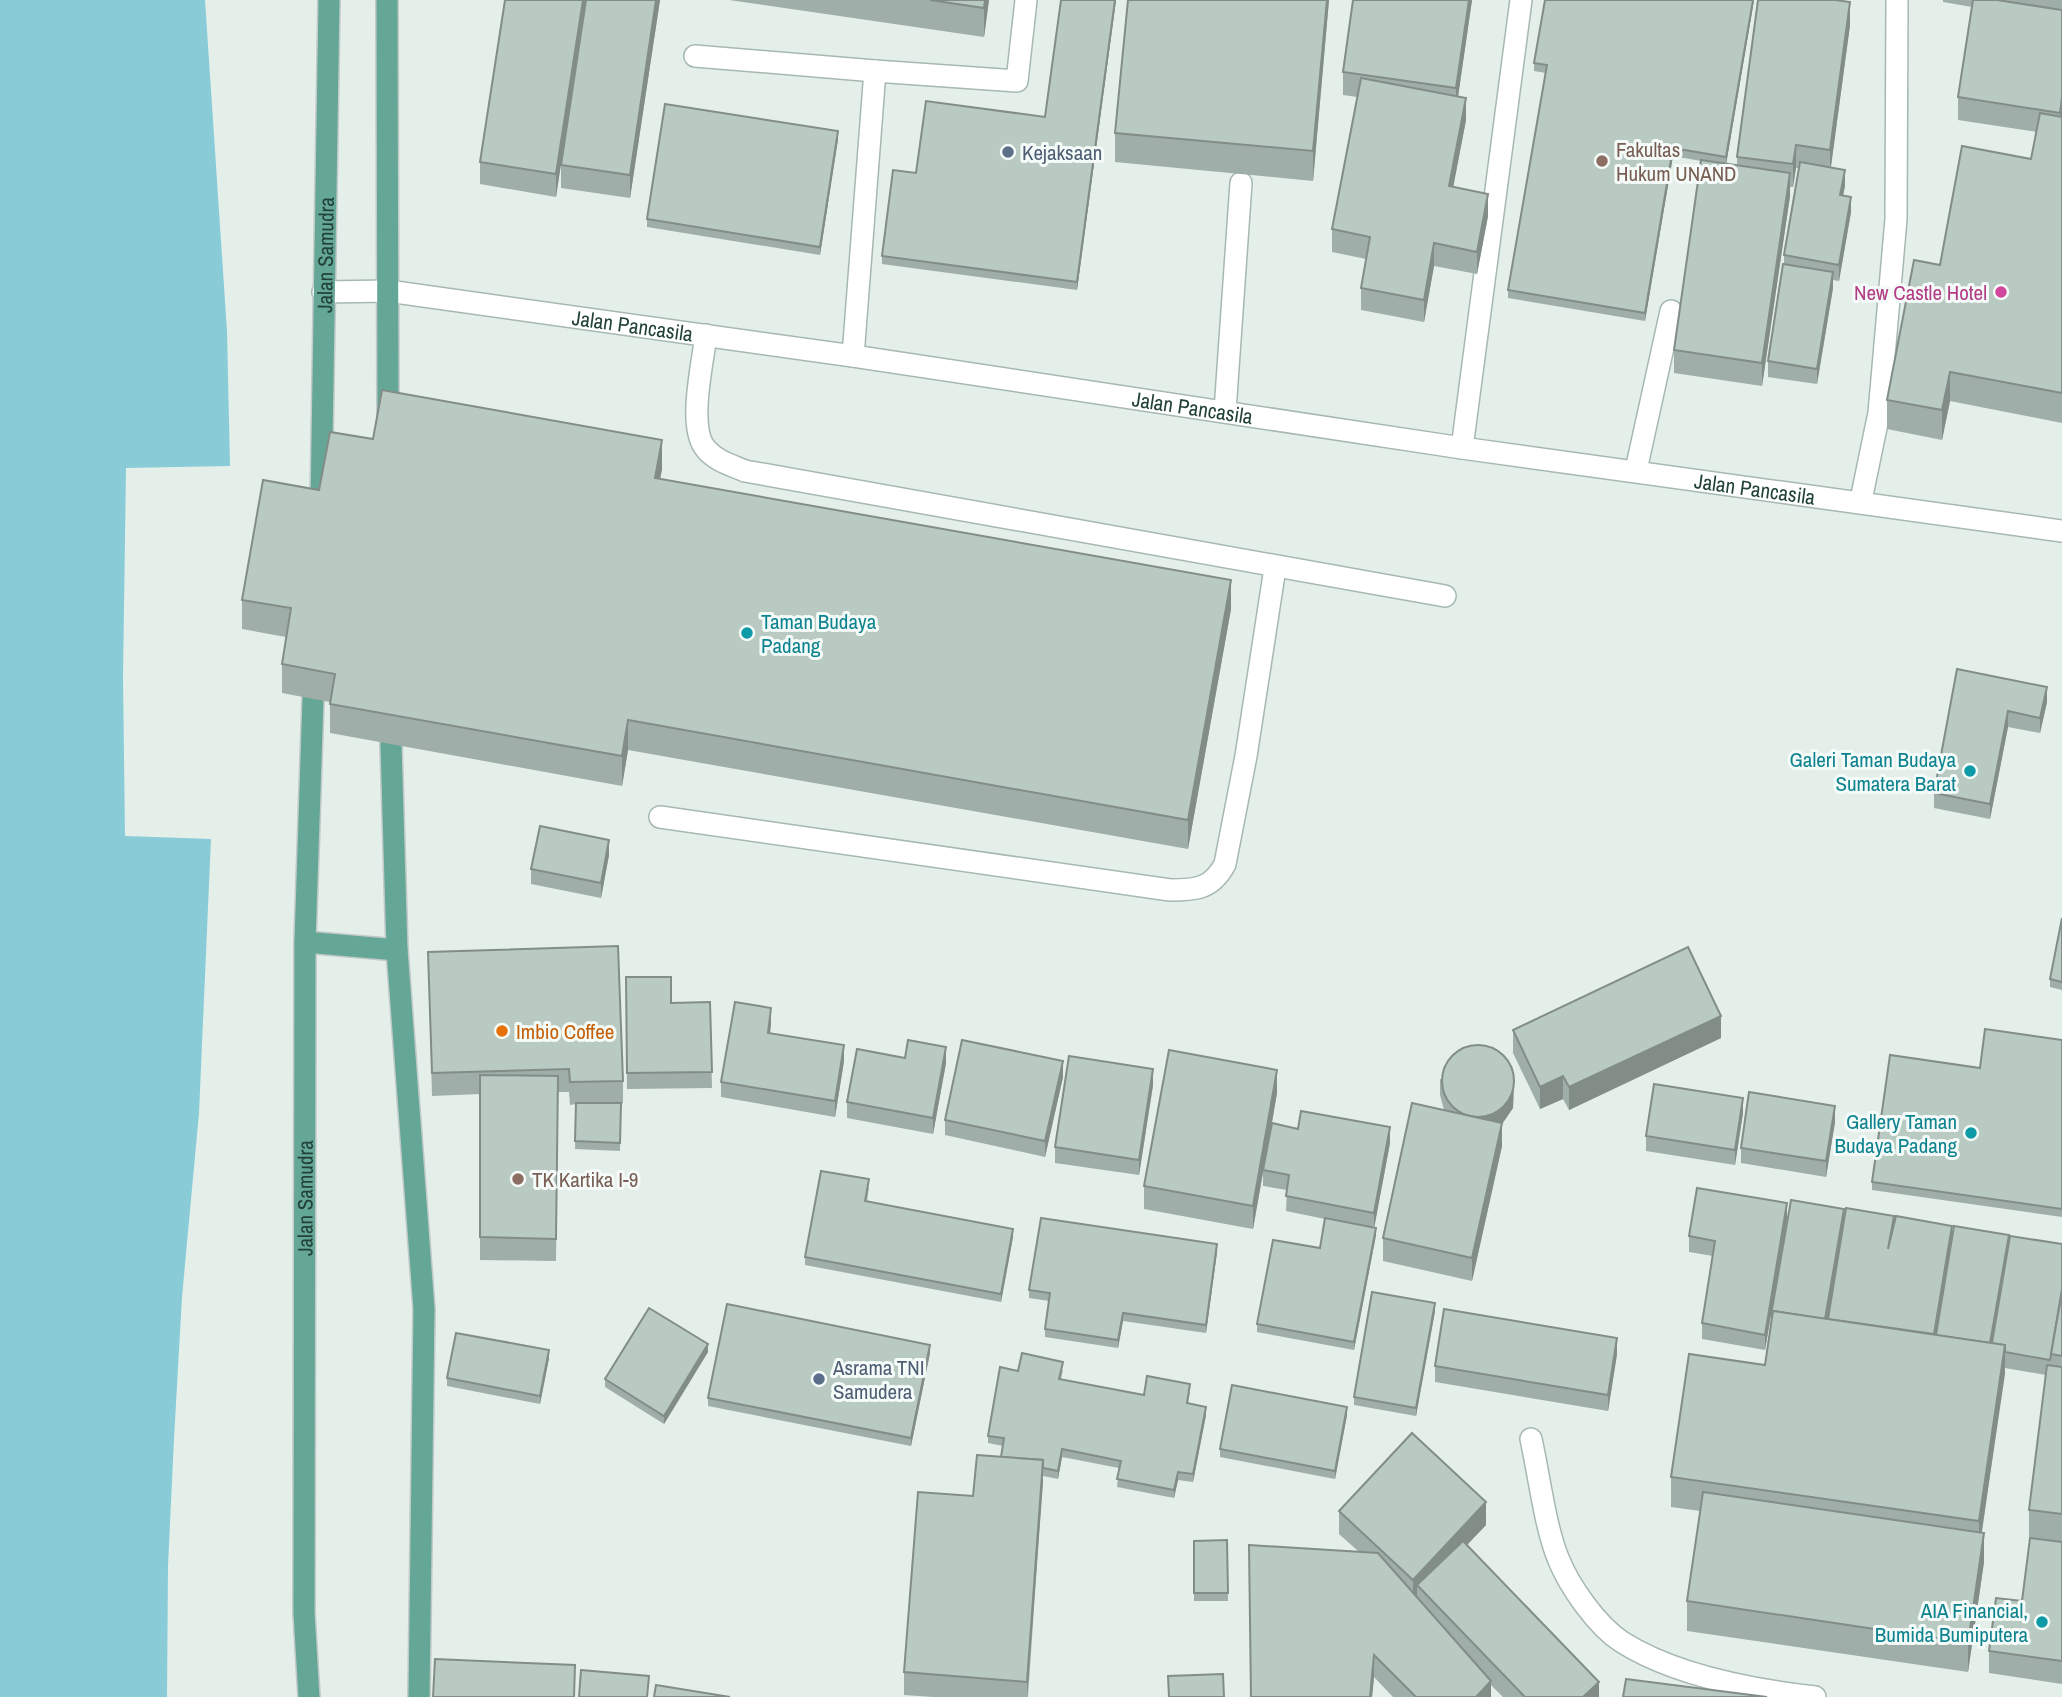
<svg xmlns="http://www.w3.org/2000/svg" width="2062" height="1697" font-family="'Archivo Narrow',sans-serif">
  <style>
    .water { fill: #89ccd7 }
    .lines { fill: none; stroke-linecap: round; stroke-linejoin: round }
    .service-casing { stroke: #a6b8b1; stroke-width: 24 }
    .minor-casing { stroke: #a6b8b1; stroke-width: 24 }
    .tertiary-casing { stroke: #a6b8b1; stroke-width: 24 }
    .primary-casing { stroke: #c1cac8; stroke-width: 24 }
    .service { stroke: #fff; stroke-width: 21 }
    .minor { stroke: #fff; stroke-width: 21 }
    .tertiary { stroke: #fff; stroke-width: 21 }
    .primary { stroke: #65a796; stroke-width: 21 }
    .wall { fill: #9faea8 }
    .shaded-wall { fill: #828d88 }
    .building { fill: #b9cac3; stroke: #828d88; stroke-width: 2 }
    .service-dot { fill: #5c6f8a; stroke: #f5fbf8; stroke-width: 2.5 }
    .education-dot { fill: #8d6e63; stroke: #f5fbf8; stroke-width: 2.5 }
    .hotel-dot { fill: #d1479c; stroke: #f5fbf8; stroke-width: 2.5 }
    .culture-dot { fill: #0f9aa8; stroke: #f5fbf8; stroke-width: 2.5 }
    .food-dot { fill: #e8710a; stroke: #f5fbf8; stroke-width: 2.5 }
    .labels { text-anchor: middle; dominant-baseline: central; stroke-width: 6; stroke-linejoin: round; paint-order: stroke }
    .education-label { font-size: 21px; fill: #785e54; stroke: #f5fbf8; text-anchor: start }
    .service-label { font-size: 21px; fill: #4e5e75; stroke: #f5fbf8; text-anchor: start }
    .street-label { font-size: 21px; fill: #224239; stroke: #f5fbf8 }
    .hotel-label { font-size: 21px; fill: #b23c85; stroke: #f5fbf8; text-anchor: end }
    .culture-label { font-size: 21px; fill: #0d838f; stroke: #f5fbf8; text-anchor: end }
    .food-label { font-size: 21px; fill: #c56008; stroke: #f5fbf8; text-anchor: start }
  </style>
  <rect width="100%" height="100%" fill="#e4efea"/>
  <polygon class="water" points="0,0 205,0 227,331 230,466 126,468 123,677 125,836 211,839 199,1113 182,1297 174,1439 168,1566 167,1697 0,1697"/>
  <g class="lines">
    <defs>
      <g id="service">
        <polyline points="695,56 875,71"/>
        <path d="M706 335C703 362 687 428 706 449 716 461 731 465 745 471L1445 596"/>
        <polyline points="853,356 875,71 1017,81 1026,0"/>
        <polyline points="1225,411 1241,183"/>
        <polyline points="1462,448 1521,0"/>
        <polyline points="1636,470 1671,311"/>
        <path d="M660 817 1170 890C1196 890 1212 889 1225 864L1246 756 1275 568"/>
      </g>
      <g id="minor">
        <polyline points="1861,500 1879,413 1896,219 1897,0"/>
        <path d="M1531 1439C1539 1475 1545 1526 1558 1558 1569 1586 1597 1626 1622 1642 1674 1675 1754 1690 1815 1697"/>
      </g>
      <g id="tertiary">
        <path id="s1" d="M323 292 388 291 853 356 1462 448 2062 531"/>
      </g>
      <g id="primary">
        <polyline points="387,0 388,418"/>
        <path id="s2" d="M321 507 329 0"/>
        <polyline points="391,744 397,950 424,1309 419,1697"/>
        <polyline points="305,942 397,950"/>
        <path id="s3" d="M309 1697 304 1613 305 942 313 699"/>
      </g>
    </defs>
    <use href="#service" class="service-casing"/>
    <use href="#minor" class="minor-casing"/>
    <use href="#tertiary" class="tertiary-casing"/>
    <use href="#primary" class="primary-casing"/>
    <use href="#service" class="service"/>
    <use href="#minor" class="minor"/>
    <use href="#tertiary" class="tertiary"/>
    <use href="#primary" class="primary"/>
  </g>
  <g class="wall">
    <polygon points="505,0 660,0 630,198 561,188 561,165 574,76 556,197 480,184 480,162"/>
    <polygon points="729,0 989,0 984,37"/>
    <polygon points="1061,0 1116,0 1077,290 882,264 882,256 916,173 1045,117"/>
    <polygon points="1128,0 1329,0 1313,181 1115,162 1115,133"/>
    <polygon points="1472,0 1458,96 1466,120 1453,187 1488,216 1477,274 1434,266 1424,322 1361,310 1361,288 1366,259 1332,252 1332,229 1357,97 1343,95 1343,72"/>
    <polygon points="1754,0 1726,164 1737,165 1737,157 1850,25 1831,167 1845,186 1843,195 1851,212 1839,281 1833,280 1833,288 1817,384 1768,377 1768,361 1784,264 1784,255 1799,168 1796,168 1793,187 1790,187 1790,196 1762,386 1674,373 1674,350 1701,161 1673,156 1645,321 1508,298 1508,290 1546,73 1534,71 1534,63"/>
    <polygon points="1943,0 2062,0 2062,423 1950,401 1942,440 1887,429 1887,400 1940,265 2031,159 2037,132 1958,120 1958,97 1972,7 1943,2"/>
    <polygon points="838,139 820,255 647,227 647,219"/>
    <polygon points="373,439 662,469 660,479 1231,609 1188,849 628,750 622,786 330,733 330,702 282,693 282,664 286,637 242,629 242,600 319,490"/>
    <polygon points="1957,669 2047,702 2040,733 2008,727 1990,819 1934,808 1934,793"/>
    <polygon points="609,855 601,898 531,884 531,869"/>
    <polygon points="2062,918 2062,990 2050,987 2050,979"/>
    <polygon points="428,952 623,1081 623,1103 621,1104 620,1151 575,1149 576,1104 570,1105 569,1092 558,1092 556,1261 480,1260 480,1094 432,1096"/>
    <polygon points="626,977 671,1003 710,1002 712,1088 627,1089"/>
    <polygon points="771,1024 770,1033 844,1061 835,1117 721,1097 721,1082"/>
    <polygon points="1513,1030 1721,1038 1569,1110 1563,1099 1540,1109 1513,1053"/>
    <polygon points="2062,1040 2062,1217 1872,1190 1872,1182 1980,1068"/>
    <polygon points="905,1058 946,1063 933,1134 847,1118 847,1102"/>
    <polygon points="1063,1077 1045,1157 945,1135 945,1120"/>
    <polygon points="1440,1079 1514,1088 1513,1108 1502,1124 1502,1146 1472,1281 1383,1261 1383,1238 1444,1110 1440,1095"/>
    <polygon points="1153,1085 1139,1175 1055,1163 1055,1147"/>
    <polygon points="1277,1093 1267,1153 1298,1129 1390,1143 1374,1227 1376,1235 1354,1350 1257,1332 1257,1324 1320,1248 1325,1219 1286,1211 1287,1190 1263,1186 1263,1172 1253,1229 1144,1209 1144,1186"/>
    <polygon points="1743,1113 1735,1165 1646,1151 1646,1136"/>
    <polygon points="1835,1122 1826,1177 1741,1163 1741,1148"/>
    <polygon points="869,1187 867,1202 1013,1237 1001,1302 805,1265 805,1257"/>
    <polygon points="1787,1218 1844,1224 1894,1223 1952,1236 2009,1245 2062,1244 2062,1684 1989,1673 1989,1651 2022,1601 2030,1539 2029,1539 2029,1510 2046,1375 2005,1368 1982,1532 1984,1562 1968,1672 1687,1631 1687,1601 1700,1511 1671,1507 1671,1477 1765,1365 1771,1328 1771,1316 1765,1350 1702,1339 1702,1323 1713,1256 1689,1252 1689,1236"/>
    <polygon points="1217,1252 1206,1333 1123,1321 1118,1348 1045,1337 1045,1329 1049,1301 1029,1298 1029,1290"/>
    <polygon points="1435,1311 1416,1416 1354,1405 1354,1397"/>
    <polygon points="708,1352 664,1424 605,1387 605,1379"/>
    <polygon points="930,1353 911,1446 708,1406 708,1398"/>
    <polygon points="1617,1354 1608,1411 1435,1382 1435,1366"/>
    <polygon points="549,1358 540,1404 447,1386 447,1378"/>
    <polygon points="1063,1370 1061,1379 1144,1395 1190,1392 1188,1403 1206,1415 1193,1482 1178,1480 1174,1498 1117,1487 1119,1468 1062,1457 1058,1479 1043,1476 1028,1697 933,1697 904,1695 904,1672 973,1496 1001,1457 1003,1446 988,1443 988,1436 1018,1371"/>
    <polygon points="1347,1415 1335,1479 1220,1457 1220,1449"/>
    <polygon points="1339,1511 1486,1525 1467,1545 1599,1697 1503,1697 1491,1685 1491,1697 1393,1697 1374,1677 1372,1697 1251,1697 1358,1551 1339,1534"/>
    <polygon points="1227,1540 1228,1601 1194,1601 1194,1541"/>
  </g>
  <g class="shaded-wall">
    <polygon points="583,0 586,0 556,197 556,174"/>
    <polygon points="656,0 660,0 630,198 630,175"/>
    <polygon points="985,0 989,0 984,37 984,8"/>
    <polygon points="1115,0 1116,0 1077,290 1077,282"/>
    <polygon points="1327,0 1329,0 1313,181 1313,151"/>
    <polygon points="1469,0 1472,0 1456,111 1456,88"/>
    <polygon points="1753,0 1754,0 1726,165 1726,157"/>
    <polygon points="1850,2 1850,25 1830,173 1830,150"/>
    <polygon points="1466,98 1466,120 1449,209 1449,186"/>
    <polygon points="2062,98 2062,120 2060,135 2060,113"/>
    <polygon points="838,131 838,139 820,255 820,247"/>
    <polygon points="1796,145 1796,168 1793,187 1793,164"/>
    <polygon points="1673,148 1673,156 1645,321 1645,313"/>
    <polygon points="1845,170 1845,186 1840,211 1840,195"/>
    <polygon points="1790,173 1790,196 1762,386 1762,363"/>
    <polygon points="1488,194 1488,216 1477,274 1477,252"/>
    <polygon points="1851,197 1851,212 1839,281 1839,265"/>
    <polygon points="1434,243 1434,266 1424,322 1424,300"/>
    <polygon points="1833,272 1833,288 1817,384 1817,369"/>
    <polygon points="1950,372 1950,401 1942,440 1942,410"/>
    <polygon points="662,440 662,469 655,507 655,478"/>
    <polygon points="1231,580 1231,609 1188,849 1188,820"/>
    <polygon points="2047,687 2047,702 2040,733 2040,718"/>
    <polygon points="2008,711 2008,727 1990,819 1990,804"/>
    <polygon points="628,720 628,750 622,786 622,756"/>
    <polygon points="609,840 609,855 601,898 601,883"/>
    <polygon points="771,1008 771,1024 768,1048 768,1033"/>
    <polygon points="1721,1016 1721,1038 1569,1110 1569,1087"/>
    <polygon points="844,1045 844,1061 835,1117 835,1101"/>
    <polygon points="946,1047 946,1063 933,1134 933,1118"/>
    <polygon points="1063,1061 1063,1077 1045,1157 1045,1141"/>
    <polygon points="1153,1069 1153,1085 1139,1175 1139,1160"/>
    <polygon points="1277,1070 1277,1093 1253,1229 1253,1206"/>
    <polygon points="1514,1072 1513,1108 1502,1124 1502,1146 1472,1281 1472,1258 1501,1126 1482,1118"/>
    <polygon points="1563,1076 1563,1099 1540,1109 1540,1087"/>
    <polygon points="1743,1098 1743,1113 1735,1165 1735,1150"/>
    <polygon points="1835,1106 1835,1122 1826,1177 1826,1161"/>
    <polygon points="1390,1127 1390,1143 1374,1229 1374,1213"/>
    <polygon points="1787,1203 1787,1218 1765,1350 1765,1335"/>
    <polygon points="1844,1209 1844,1225 1824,1340 1824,1324"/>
    <polygon points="1952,1226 1952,1242 1936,1340 1933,1343"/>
    <polygon points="1376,1228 1376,1235 1354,1350 1354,1342"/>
    <polygon points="1013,1229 1013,1237 1001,1302 1001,1294"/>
    <polygon points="2009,1235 2009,1251 1992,1350 1989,1349"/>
    <polygon points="1217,1244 1217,1252 1206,1333 1206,1325"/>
    <polygon points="1435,1303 1435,1311 1416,1416 1416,1408"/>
    <polygon points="1123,1313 1123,1321 1118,1348 1118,1340"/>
    <polygon points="1617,1338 1617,1354 1608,1411 1608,1395"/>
    <polygon points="708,1344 708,1352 664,1424 664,1416"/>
    <polygon points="930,1345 930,1353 911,1446 911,1438"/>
    <polygon points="2005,1345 2005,1374 1979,1550 1979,1521"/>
    <polygon points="549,1350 549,1358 540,1404 540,1396"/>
    <polygon points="1206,1407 1206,1415 1193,1482 1193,1474"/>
    <polygon points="1347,1407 1347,1415 1335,1479 1335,1471"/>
    <polygon points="1062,1449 1062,1457 1058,1479 1058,1471"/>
    <polygon points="1043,1460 1043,1483 1027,1697 1027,1682"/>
    <polygon points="1178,1472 1178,1480 1174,1498 1174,1490"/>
    <polygon points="1486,1502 1486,1525 1423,1591 1417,1585 1417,1598 1413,1603 1413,1580"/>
    <polygon points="1984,1533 1984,1562 1968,1672 1968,1643"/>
    <polygon points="1374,1655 1374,1677 1372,1697 1370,1697"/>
    <polygon points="1491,1681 1491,1697 1476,1697"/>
    <polygon points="1599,1682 1599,1697 1583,1697"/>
  </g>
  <g class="building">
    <polygon points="505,0 583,0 556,174 480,162"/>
    <polygon points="586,0 656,0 630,175 561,165"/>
    <polygon points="930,0 985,0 984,8"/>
    <polygon points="1061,0 1115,0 1077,282 882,256 893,170 916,173 926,101 1045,117"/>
    <polygon points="1128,0 1327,0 1313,151 1115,133"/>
    <polygon points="1353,0 1469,0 1456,88 1343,72"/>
    <polygon points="1545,0 1753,0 1726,157 1673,148 1645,313 1508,290 1547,65 1534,63"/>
    <polygon points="1758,0 1835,0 1850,2 1830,150 1796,145 1793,164 1737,157"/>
    <polygon points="1973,0 1997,0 2062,10 2062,98 2060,113 1958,97"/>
    <polygon points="1361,78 1466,98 1449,186 1488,194 1477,252 1434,243 1424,300 1361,288 1370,237 1332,229"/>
    <polygon points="665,104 838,131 820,247 647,219"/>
    <polygon points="2040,113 2062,117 2062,393 1950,372 1942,410 1887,400 1914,260 1940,265 1962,146 2031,159"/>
    <polygon points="1701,160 1790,173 1762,363 1674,350"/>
    <polygon points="1800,162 1845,170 1840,195 1851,197 1839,265 1784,255"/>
    <polygon points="1783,264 1833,272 1817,369 1768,361"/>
    <polygon points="382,390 662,440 655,478 1231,580 1188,820 628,720 622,756 330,704 335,674 282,664 291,608 242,600 263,480 319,490 330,432 373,439"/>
    <polygon points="1957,669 2047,687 2040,718 2008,711 1990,804 1934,793"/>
    <polygon points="540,826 609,840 601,883 531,869"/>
    <polygon points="2062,918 2062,982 2050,979"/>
    <polygon points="618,946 623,1081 570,1082 569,1069 432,1073 428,952"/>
    <polygon points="1688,947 1721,1016 1569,1087 1563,1076 1540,1087 1513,1030"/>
    <polygon points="626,977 671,977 671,1003 710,1002 712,1072 627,1073"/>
    <polygon points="735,1002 771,1008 768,1033 844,1045 835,1101 721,1082"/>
    <polygon points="1985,1029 2062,1040 2062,1209 1872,1182 1890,1055 1980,1068"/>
    <polygon points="908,1040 946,1047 933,1118 847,1102 857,1049 905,1058"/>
    <polygon points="962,1040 1063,1061 1045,1141 945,1120"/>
    <circle cx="1478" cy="1081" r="36"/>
    <polygon points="1169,1050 1277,1070 1253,1206 1144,1186"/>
    <polygon points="1069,1056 1153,1069 1139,1160 1055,1147"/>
    <polygon points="480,1075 558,1076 556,1239 480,1237"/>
    <polygon points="1654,1084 1743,1098 1735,1150 1646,1136"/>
    <polygon points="1749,1092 1835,1106 1826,1161 1741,1148"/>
    <polygon points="576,1103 621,1103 620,1143 575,1141"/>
    <polygon points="1412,1103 1502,1123 1472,1258 1383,1238"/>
    <polygon points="1301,1111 1390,1127 1374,1213 1286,1196 1289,1175 1263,1170 1272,1123 1298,1129"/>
    <polygon points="821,1171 869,1179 865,1201 1013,1229 1001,1294 805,1257"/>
    <polygon points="1697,1188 1787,1203 1765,1335 1702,1323 1715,1241 1689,1236"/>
    <polygon points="1791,1200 1844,1209 1825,1319 1773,1311 1772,1316 1771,1315"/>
    <polygon points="1846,1208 1894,1216 1888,1249 1896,1216 1952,1226 1934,1334 1828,1319"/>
    <polygon points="1041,1218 1217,1244 1206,1325 1123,1313 1118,1340 1045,1329 1050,1293 1029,1290"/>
    <polygon points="1325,1218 1376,1228 1354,1342 1257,1324 1273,1240 1320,1248"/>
    <polygon points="1954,1226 2009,1235 1990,1343 1936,1335"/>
    <polygon points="2010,1236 2062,1244 2062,1289 2050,1360 2005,1352 2005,1345 1992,1343"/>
    <polygon points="1372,1292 1435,1303 1416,1408 1354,1397"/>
    <polygon points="2062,1292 2062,1356 2051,1354"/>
    <polygon points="727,1304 930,1345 911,1438 708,1398"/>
    <polygon points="649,1308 708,1344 664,1416 605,1379"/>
    <polygon points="1444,1309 1617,1338 1608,1395 1435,1366"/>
    <polygon points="1773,1311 2005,1345 1979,1521 1671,1477 1689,1354 1765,1365"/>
    <polygon points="456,1333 549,1350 540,1396 447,1378"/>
    <polygon points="1022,1353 1063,1362 1059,1379 1144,1395 1147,1376 1190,1384 1187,1403 1206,1407 1193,1474 1178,1472 1174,1490 1117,1479 1121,1461 1062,1449 1058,1471 1043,1468 1043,1460 1001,1457 1004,1438 988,1436 1000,1367 1018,1371"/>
    <polygon points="2047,1365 2062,1367 2062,1514 2029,1510"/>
    <polygon points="1232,1385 1347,1407 1335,1471 1220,1449"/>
    <polygon points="1412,1433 1486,1502 1413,1580 1339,1511"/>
    <polygon points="977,1455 1043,1460 1027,1682 904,1672 918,1492 973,1496"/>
    <polygon points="1703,1492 1984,1533 1968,1643 1687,1601"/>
    <polygon points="2030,1538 2062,1542 2062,1661 1989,1651 1996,1598 2022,1601"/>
    <polygon points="1227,1540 1228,1593 1194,1593 1194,1541"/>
    <polygon points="1463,1541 1599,1682 1583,1697 1525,1697 1417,1585"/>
    <polygon points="1249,1545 1378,1553 1491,1681 1476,1697 1416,1697 1374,1655 1370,1697 1251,1697"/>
    <polygon points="435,1659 575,1665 574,1697 433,1697"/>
    <polygon points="581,1670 649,1676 647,1697 579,1697"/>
    <polygon points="1223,1674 1224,1697 1169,1697 1168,1676"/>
    <polygon points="1626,1679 1767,1697 1623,1697"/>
    <polygon points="656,1685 730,1697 654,1697"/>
  </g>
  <g class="service-dot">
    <circle cx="1008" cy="152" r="7"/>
    <circle cx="819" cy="1379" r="7"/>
  </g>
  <g class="education-dot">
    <circle cx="1602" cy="161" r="7"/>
    <circle cx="518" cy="1179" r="7"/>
  </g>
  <circle class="hotel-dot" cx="2001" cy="292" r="7"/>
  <g class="culture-dot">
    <circle cx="747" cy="633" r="7"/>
    <circle cx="1970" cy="771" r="7"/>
    <circle cx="1971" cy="1133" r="7"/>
    <circle cx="2042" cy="1622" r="7"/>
  </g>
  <circle class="food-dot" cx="502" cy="1031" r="7"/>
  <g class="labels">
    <g class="education-label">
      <text x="1616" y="149">Fakultas<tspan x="1616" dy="24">Hukum UNAND</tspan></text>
      <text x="532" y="1179">TK Kartika I-9</text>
    </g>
    <g class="service-label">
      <text x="1022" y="152">Kejaksaan</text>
      <text x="833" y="1367">Asrama TNI<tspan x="833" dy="24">Samudera</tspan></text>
    </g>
    <g class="street-label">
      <text stroke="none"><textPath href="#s2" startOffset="252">Jalan Samudra</textPath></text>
      <text stroke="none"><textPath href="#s1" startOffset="312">Jalan Pancasila</textPath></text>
      <text stroke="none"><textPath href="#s1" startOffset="878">Jalan Pancasila</textPath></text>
      <text stroke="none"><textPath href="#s1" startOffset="1446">Jalan Pancasila</textPath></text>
      <text stroke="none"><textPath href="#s3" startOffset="499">Jalan Samudra</textPath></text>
    </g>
    <g class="hotel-label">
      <text x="1987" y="292">New Castle Hotel</text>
    </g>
    <g class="culture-label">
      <text x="761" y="621" text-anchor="start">Taman Budaya<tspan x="761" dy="24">Padang</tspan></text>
      <text x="1956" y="759">Galeri Taman Budaya<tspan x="1956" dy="24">Sumatera Barat</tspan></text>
      <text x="1957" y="1121">Gallery Taman<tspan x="1957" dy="24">Budaya Padang</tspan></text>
      <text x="2028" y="1610">AIA Financial,<tspan x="2028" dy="24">Bumida Bumiputera</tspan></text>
    </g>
    <g class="food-label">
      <text x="516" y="1031">Imbio Coffee</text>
    </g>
  </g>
</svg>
